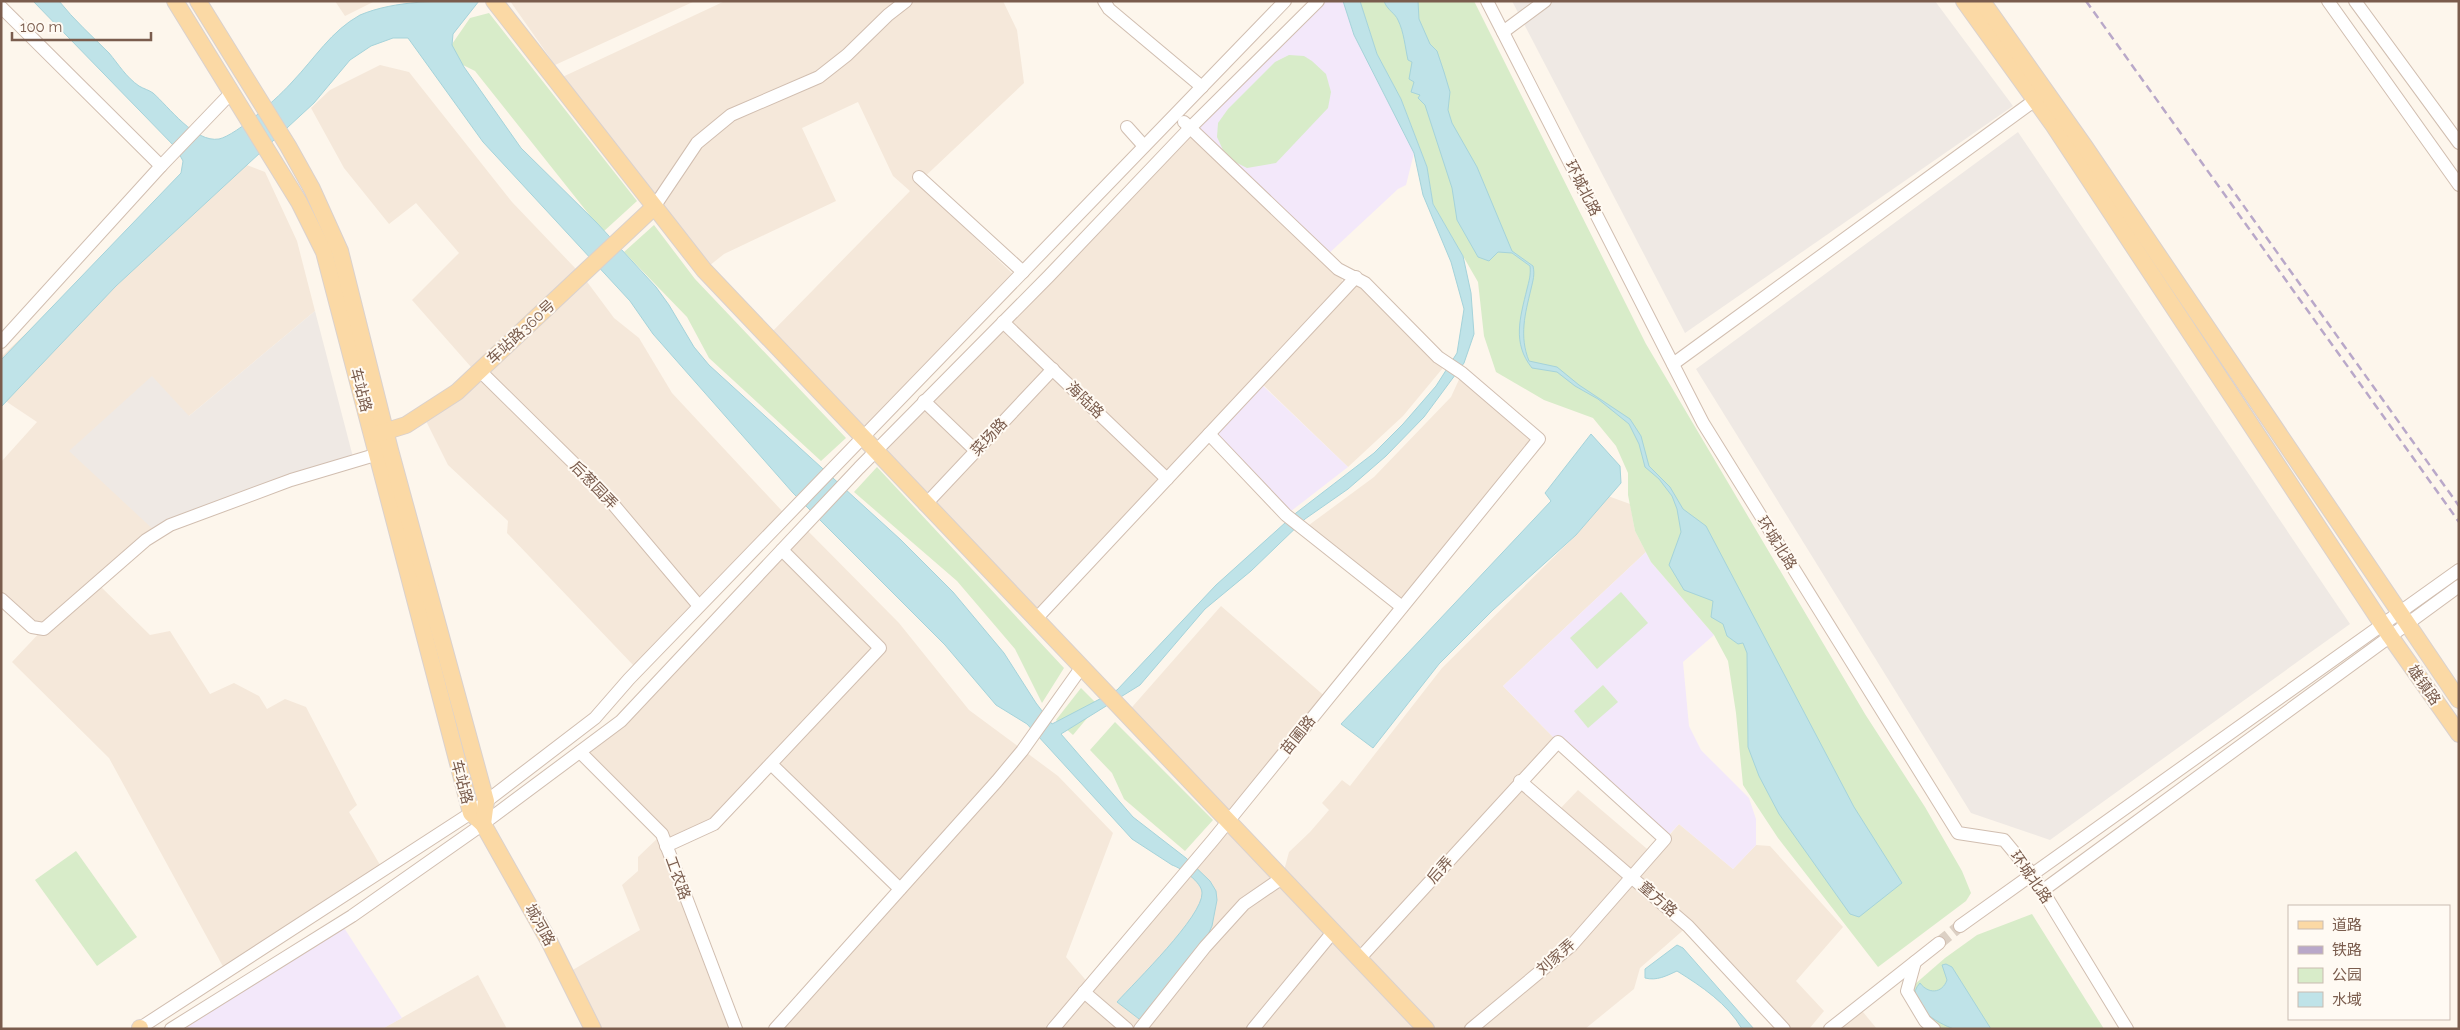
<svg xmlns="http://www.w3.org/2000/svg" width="2460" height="1030" font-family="Raleway,'Noto Sans SC',sans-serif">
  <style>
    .residential { fill: #f5e8da }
    .industrial { fill: #efe9e4 }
    .education { fill: #f3e8fa }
    .green { fill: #d8ecc9 }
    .water { fill: #bfe3e8; stroke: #a5d3da }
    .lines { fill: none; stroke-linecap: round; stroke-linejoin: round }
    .minor-tunnel { stroke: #dcd0c4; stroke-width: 12; stroke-dasharray: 12 6; stroke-linecap: butt }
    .minor-casing { stroke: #d1beb0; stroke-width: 14 }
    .major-casing { stroke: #dad1cd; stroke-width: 18 }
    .minor { stroke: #fff; stroke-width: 12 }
    .major { stroke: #fbd9a5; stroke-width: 16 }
    .rail { stroke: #b9a8c9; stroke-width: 2.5; stroke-dasharray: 8 5; stroke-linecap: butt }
    .labels { text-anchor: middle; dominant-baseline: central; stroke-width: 4; stroke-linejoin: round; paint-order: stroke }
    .street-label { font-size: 15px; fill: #7a5c4d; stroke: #fffaf3 }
  </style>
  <rect width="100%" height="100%" fill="#fdf6ec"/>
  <g class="residential">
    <polygon points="335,1 375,1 345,16"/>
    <polygon points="510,1 695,1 555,65"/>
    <polygon points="725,1 1003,1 1017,30 1024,83 918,183 1017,278 862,438 767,337 910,191 893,176 858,102 802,128 836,201 724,254 704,270 556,80"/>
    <polygon points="380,65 409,72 512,202 576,269 471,367 412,300 459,253 416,203 389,224 344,168 311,108 330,90"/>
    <polygon points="1190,128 1338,269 1345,288 1356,277 1447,363 1403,416 1348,467 1259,381 1035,620 876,452"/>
    <polygon points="215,153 265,172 297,241 315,311 189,416 157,533 97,583 150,635 170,631 210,694 234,683 259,696 267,709 285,699 306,707 357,805 349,812 383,870 226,972 109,758 12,662 43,629 1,599 1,462 37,422 1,398 1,357"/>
    <polygon points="582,275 614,318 639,338 672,393 783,512 634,666 507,533 508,521 448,465 426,421"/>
    <polygon points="1462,373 1539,439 1402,607 1305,528 1374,477 1451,397"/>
    <polygon points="1608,496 1630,504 1635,531 1646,552 1503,686 1558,742 1521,781 1557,812 1578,790 1653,854 1679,824 1733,869 1756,845 1770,846 1843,927 1796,981 1824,1011 1809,1029 1784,1029 1688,926 1640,968 1634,989 1585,1029 775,1029 900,889 771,764 714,824 666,846 736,1029 593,1029 566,974 640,930 622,885 638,871 638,857 662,834 580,752 621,721 804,527 899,623 969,710 1058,776 1113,833 1066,957 1090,985 1228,821 1126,714 1221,606 1328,699 1228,820 1282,878 1289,852 1310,832 1329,810 1322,803 1342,780 1350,786 1442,668 1576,535"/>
    <polygon points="478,975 507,1029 382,1029"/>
    <polygon points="1858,1006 1877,1029 1830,1029"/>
  </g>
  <g class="industrial">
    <polygon points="1512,1 1935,1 2013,106 1685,333"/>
    <polygon points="2018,132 2350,624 2050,840 1971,813 1696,369"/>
    <polygon points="315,311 354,461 157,533 69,451 152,376 189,416"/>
  </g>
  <g class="education">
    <polygon points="1318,1 1343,1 1354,35 1414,153 1406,185 1398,189 1325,257 1190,128"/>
    <polygon points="1258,381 1348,467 1286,515 1209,434"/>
    <polygon points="1646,552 1651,562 1714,635 1683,662 1689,726 1701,750 1749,798 1756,819 1756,845 1733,869 1679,824 1665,839 1558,742 1503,686"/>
    <polygon points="341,923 402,1018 382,1029 186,1029 188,1019"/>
  </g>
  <g class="green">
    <polygon points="1360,1 1474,1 1646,344 1865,714 1925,807 1962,871 1971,893 1966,901 1878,967 1778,838 1743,785 1736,713 1728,661 1714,635 1651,562 1635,531 1628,495 1628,473 1616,446 1593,418 1544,400 1496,372 1484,336 1478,282 1433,204 1427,167 1401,99 1377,54"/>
    <polygon points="489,13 637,201 603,232 475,71 457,62 450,47 470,18"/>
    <polygon points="1289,55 1304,56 1312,61 1326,74 1331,92 1328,108 1276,163 1247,168 1235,162 1223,150 1217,137 1218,123 1228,109 1275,62"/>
    <polygon points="654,225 695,279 846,438 821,461 709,358 687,317 624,252"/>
    <polygon points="877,467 1064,668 1042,703 1015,649 957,581 854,492"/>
    <polygon points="1621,592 1648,623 1597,669 1570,638"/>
    <polygon points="1603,685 1618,702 1588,728 1574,711"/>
    <polygon points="1081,688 1098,705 1073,735 1056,720"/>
    <polygon points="1115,722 1213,820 1185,851 1124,799 1112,773 1090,750"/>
    <polygon points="76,851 137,937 97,966 35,880"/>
    <polygon points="2032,914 2104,1029 1934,1029 1907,991 1945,958 1977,935"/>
  </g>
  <g class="water">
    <path d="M33 1H59C74 20 92 36 109 53 119 65 126 77 139 86 144 89 149 90 153 93 169 107 195 143 219 139 237 135 280 96 293 81 315 58 331 31 360 15 396 0 439 1 479 1L453 34 452 45 464 67 521 148 597 223 656 287 669 305 694 347 709 365 901 540 953 592 1004 653 1036 703 1052 724 1117 690 1216 585 1296 513 1374 453 1403 424 1436 386 1457 353 1464 309 1451 262 1423 195 1414 153 1354 35 1343 1H1360L1377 54 1401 99 1427 167 1433 204 1463 256 1471 293 1474 334 1464 363 1424 417 1386 456 1348 489 1305 519 1251 571 1205 609 1140 685 1061 734 1133 817 1186 858 1210 881 1216 891 1217 900 1212 926 1200 952 1143 1022 1117 1002C1135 982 1203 916 1202 893 1202 882 1181 868 1172 865L1132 839 1027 724 996 705 945 645 793 493 653 334 630 301 483 142 408 38H393L371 46 350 60 314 103 116 286 1 407V360L181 173 183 161 176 148Z"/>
    <path d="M1384 1H1418L1419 19 1430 44 1437 51 1444 72 1450 92 1448 110 1452 123 1477 167 1512 251 1533 266C1535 275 1533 280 1531 289 1525 314 1519 336 1529 361L1557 367 1579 385 1630 419 1641 436 1649 466 1670 487 1683 509 1706 526 1854 807 1902 883 1859 917 1850 914 1779 814 1759 776 1748 747 1747 653 1743 643 1738 644 1727 636 1723 624 1711 617 1713 601 1684 590 1669 565 1681 532 1677 509 1672 496 1659 479 1645 467 1639 444 1629 424 1598 399 1575 386 1557 372 1532 368C1512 343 1520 318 1527 289 1529 281 1531 275 1530 266L1512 253 1498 252 1489 261 1478 257 1457 220 1452 188 1425 105 1418 98 1420 95 1411 92 1414 82 1409 79 1412 62 1408 60C1405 47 1404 32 1398 20 1395 13 1387 10 1384 1Z"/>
    <polygon points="1591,434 1620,466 1621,483 1576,535 1493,610 1439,664 1373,748 1341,724 1551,501 1545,493"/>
    <path d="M1677 945 1683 948 1754 1029H1742C1728 1004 1701 986 1677 971 1666 976 1657 981 1645 978V969Z"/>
    <path d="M1946 964 1952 967 1991 1029C1980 1029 1964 1030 1954 1029 1939 1024 1901 1003 1920 983 1928 994 1942 994 1947 980L1942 965Z"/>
  </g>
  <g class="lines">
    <polyline class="minor-tunnel" points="1939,943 1960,926"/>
    <defs>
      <g id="minor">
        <polyline points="1104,1 1109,9 1202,87"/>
        <polyline points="1487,1 1703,423 1958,833 2004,840 2033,875 2127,1029"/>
        <polyline points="2328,1 2459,185"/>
        <polyline points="2355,1 2459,143"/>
        <polyline points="1,7 161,166"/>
        <polyline points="1503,32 1545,1"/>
        <polyline points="1127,127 1144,146"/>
        <polyline points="919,177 1023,272"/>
        <polyline points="654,207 697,143 731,115 819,77 847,55 888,15 906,1"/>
        <polyline points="1003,322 1167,479"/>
        <polyline points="1,342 161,166 232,92"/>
        <polyline points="1673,364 2035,100"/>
        <polyline points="480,371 602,491 699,606"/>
        <polyline points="924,401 976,451"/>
        <polyline points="1209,434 1286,515 1402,607"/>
        <polyline points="925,505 1053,369"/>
        <polyline points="1,599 32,627 44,629 146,540 170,525 291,480 385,452"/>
        <polyline points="1035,620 1356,277"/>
        <polyline points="580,752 662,834 736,1029"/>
        <polyline points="771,764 900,889"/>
        <polyline points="1520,781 1688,926 1784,1029"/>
        <polyline points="666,846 714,824 880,648 782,550"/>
        <polyline points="2042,891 2459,586"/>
        <polyline points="1960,926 2459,570"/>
        <polyline points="1359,959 1558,742 1665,839 1572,945 1471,1029"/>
        <polyline points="1915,962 1907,991 1925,1021 1934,1029"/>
        <polyline points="1084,992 1127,1029"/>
        <polyline points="140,1028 471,813 595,718 629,679 1285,1"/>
        <polyline points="171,1029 352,916 483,824 621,721 859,468 1049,276 1190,128 1318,1"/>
        <polyline points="775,1029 997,781 1022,751 1081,668"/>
        <polyline points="1053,1029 1213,840 1539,439 1462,373 1438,357 1365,283 1338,269 1184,122"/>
        <polyline points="1140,1029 1205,947 1244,904 1282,878"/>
        <polyline points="1253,1029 1333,932"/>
        <polyline points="1830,1029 1939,943"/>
      </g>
      <g id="major">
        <polyline points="175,1 299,202 324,252 471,813 483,824 549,941 593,1029"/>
        <polyline points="198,1 288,146 312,189 340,251 390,450 486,801 483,824"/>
        <polyline points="494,1 704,270 1426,1029"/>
        <polyline points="1964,1 2054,126 2390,636 2459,734"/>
        <polyline points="1982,1 2085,147 2459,700"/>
        <polyline points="377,434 406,425 457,392 654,207"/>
        <polyline points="140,1028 140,1029"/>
      </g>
    </defs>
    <use href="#minor" class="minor-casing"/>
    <use href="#major" class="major-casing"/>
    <use href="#minor" class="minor"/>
    <use href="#major" class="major"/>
    <g class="rail">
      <polyline points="2086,1 2459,522"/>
      <polyline points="2228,184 2459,506"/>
    </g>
  </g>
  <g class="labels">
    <g class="street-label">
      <text transform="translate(1583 188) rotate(63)">环城北路</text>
      <text transform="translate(521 332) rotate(-43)">车站路360号</text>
      <text transform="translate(361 390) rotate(75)">车站路</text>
      <text transform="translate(1085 400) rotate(44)">海陆路</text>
      <text transform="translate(989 437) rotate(-47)">菜场路</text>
      <text transform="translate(594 485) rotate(46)">后葱园弄</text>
      <text transform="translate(1777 543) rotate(58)">环城北路</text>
      <text transform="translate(2424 685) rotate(55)">雄镇路</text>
      <text transform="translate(1298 735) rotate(-51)">苗圃路</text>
      <text transform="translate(462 782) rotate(75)">车站路</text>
      <text transform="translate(1440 870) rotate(-48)">后弄</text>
      <text transform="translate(2031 877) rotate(55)">环城北路</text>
      <text transform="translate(678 878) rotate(70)">工农路</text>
      <text transform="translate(1658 899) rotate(41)">童方路</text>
      <text transform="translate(540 925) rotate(61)">城河路</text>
      <text transform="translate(1556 957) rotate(-41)">刘家弄</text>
    </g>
  </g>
  <rect width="2460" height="1030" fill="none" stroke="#7a5c4d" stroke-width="5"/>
  <rect x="2288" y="905" width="162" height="115" fill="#fffaf3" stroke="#cabbb1"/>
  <rect x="2298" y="921" width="25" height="8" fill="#fbd9a5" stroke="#cabbb1"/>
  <text x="2332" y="930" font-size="15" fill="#7a5c4d">道路</text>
  <rect x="2298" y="946" width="25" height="8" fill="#b9a8c9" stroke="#cabbb1"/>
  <text x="2332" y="955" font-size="15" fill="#7a5c4d">铁路</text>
  <rect x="2298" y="968" width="25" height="15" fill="#d8ecc9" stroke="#cabbb1"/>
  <text x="2332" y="980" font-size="15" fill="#7a5c4d">公园</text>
  <rect x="2298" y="992" width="25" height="15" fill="#bfe3e8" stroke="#cabbb1"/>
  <text x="2332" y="1005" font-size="15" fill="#7a5c4d">水域</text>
  <path d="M12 32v8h139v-8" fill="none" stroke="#7a5c4d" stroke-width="2.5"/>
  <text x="20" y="32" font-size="15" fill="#7a5c4d" stroke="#fffaf3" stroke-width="4" paint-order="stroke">100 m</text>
</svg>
